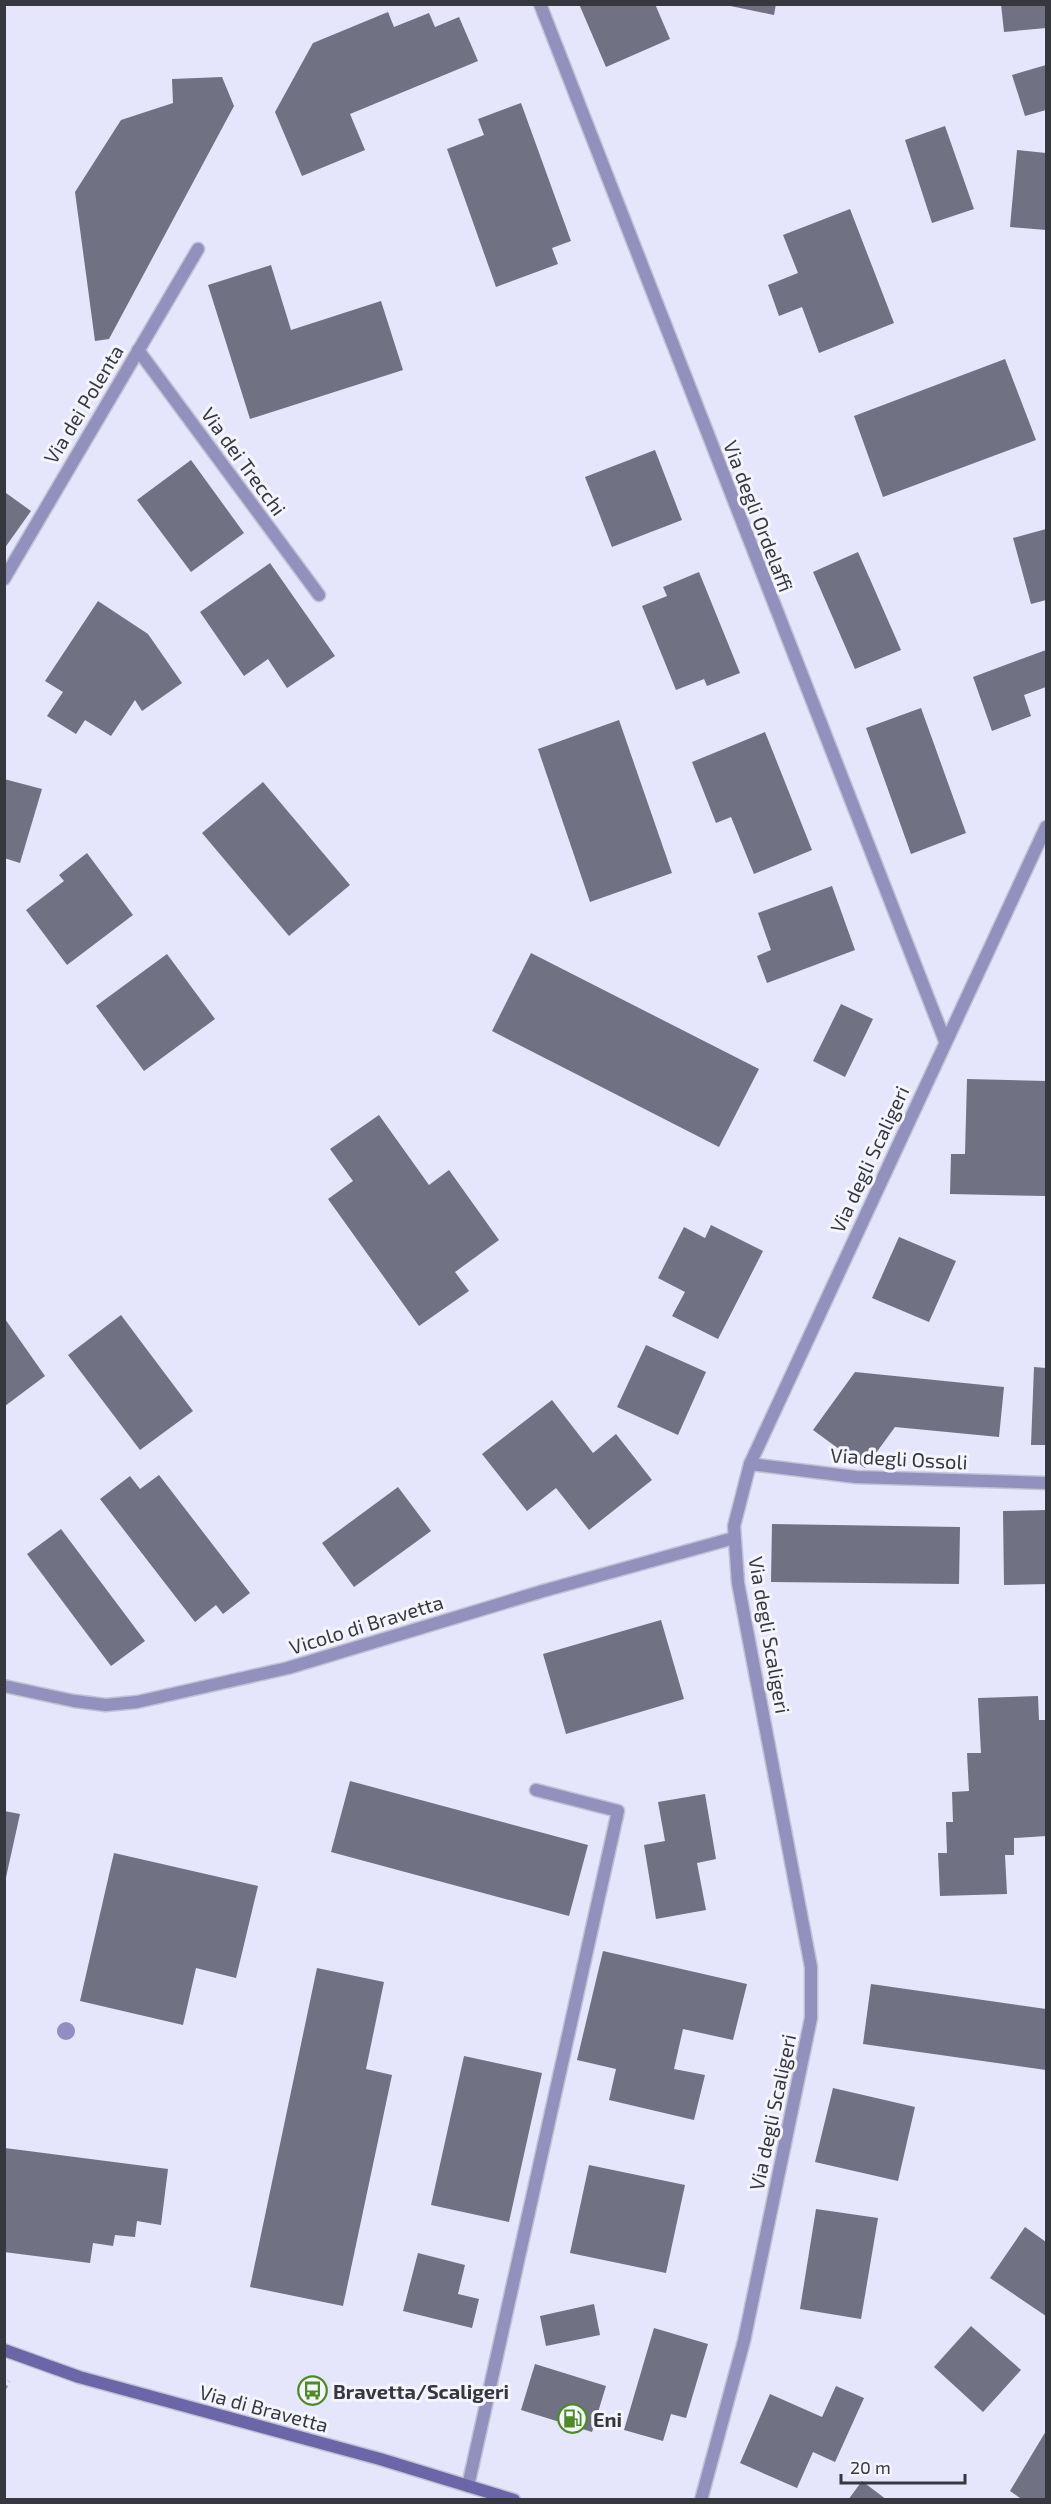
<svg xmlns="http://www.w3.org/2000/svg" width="1051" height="2504" font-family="'Exo 2',sans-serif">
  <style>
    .building { fill: #717184 }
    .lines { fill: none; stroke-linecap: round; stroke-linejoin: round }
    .lane-casing { stroke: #c2c2d6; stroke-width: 15 }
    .street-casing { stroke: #c2c2d6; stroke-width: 15 }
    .secondary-casing { stroke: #c2c2d6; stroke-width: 15 }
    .path { stroke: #9797a7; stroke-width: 4; stroke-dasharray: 4.5 4.5; stroke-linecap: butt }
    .lane { stroke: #9291be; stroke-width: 12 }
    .street { stroke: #9291be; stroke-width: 12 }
    .secondary { stroke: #6a66a8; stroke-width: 12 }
    .tree { fill: #928ec1 }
    .labels { text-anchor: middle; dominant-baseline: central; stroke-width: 6; stroke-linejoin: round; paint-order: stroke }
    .street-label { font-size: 20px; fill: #373740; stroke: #f4f4fd }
    .poi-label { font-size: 20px; font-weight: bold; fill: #373740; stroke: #f4f4fd; text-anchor: start }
  </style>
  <rect width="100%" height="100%" fill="#e5e5fb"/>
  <g class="building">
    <polygon points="579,4 655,4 670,39 606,67"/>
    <polygon points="721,4 776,4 774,15"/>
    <polygon points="1001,4 1046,4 1046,28 1004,32"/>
    <polygon points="388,12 394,27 429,13 435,27 459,17 478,61 350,114 365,150 302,176 275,112 313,43"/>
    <polygon points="1046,65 1046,110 1025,116 1012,75"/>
    <polygon points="222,77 234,106 109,339 95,341 75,192 121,120 173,103 172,79"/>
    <polygon points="521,103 571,241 552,248 558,264 496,287 447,149 484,135 478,119"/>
    <polygon points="945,126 974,209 932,223 905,140"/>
    <polygon points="1017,150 1046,153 1046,230 1010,227"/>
    <polygon points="850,209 894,323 819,353 802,307 779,316 768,285 798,273 783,235"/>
    <polygon points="271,265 291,330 381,301 403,370 250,419 208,285"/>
    <polygon points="1005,359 1036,440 883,497 854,416"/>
    <polygon points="655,450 682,520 612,547 585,477"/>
    <polygon points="191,460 244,533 191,572 137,500"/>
    <polygon points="6,493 31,511 4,549 4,495"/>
    <polygon points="1046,529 1046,600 1031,604 1013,538"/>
    <polygon points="858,552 901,650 855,669 813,572"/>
    <polygon points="270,563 335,656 287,688 268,659 244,676 200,612"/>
    <polygon points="699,572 740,673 707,686 704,679 676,690 642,606 667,596 663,587"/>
    <polygon points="98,601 148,634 182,683 142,711 135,700 111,736 85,720 76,734 47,716 63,692 45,681"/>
    <polygon points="1046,650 1046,687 1024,695 1031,716 992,731 973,677"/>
    <polygon points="921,708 966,833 911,854 866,728"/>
    <polygon points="619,720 672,873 590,902 538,749"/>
    <polygon points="765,732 812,850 754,874 731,817 716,823 692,762"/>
    <polygon points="4,779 42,789 20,863 4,858"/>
    <polygon points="263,782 350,885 289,936 202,833"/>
    <polygon points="87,853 133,915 67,965 26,910 64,881 59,875"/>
    <polygon points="832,886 855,950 767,983 757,956 771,950 758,913"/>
    <polygon points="531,953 759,1069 719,1147 492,1031"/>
    <polygon points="167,954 215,1019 144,1071 96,1006"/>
    <polygon points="841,1004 873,1019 845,1077 813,1061"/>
    <polygon points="967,1079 1046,1081 1046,1196 950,1194 951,1154 965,1154"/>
    <polygon points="379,1115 429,1185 449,1170 499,1240 455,1272 469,1291 419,1326 328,1199 353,1181 330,1149"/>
    <polygon points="711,1225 763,1251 718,1339 672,1316 685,1292 658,1278 684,1227 705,1238"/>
    <polygon points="899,1237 956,1261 929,1322 872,1298"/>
    <polygon points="121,1315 193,1411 140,1450 68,1355"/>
    <polygon points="5,1319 45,1376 5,1406"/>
    <polygon points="646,1345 706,1372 678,1435 617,1407"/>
    <polygon points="1034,1367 1046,1368 1046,1445 1031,1445"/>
    <polygon points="855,1372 1004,1387 999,1437 895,1427 865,1468 813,1430"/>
    <polygon points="552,1400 593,1453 616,1434 652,1480 589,1530 556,1488 527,1511 482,1454"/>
    <polygon points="159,1475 250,1593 223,1614 216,1605 195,1622 100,1499 130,1476 140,1489"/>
    <polygon points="398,1487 431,1531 354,1587 322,1543"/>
    <polygon points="1046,1510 1046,1584 1004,1585 1003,1511"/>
    <polygon points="772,1524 960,1527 959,1584 771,1582"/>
    <polygon points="61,1529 145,1641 111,1666 27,1554"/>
    <polygon points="661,1620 684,1699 566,1734 543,1654"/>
    <polygon points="1038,1696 1039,1720 1046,1720 1046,1836 1014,1838 1014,1855 1005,1855 1007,1894 940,1896 938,1853 947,1853 946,1822 953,1822 952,1792 969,1791 967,1753 981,1753 978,1698"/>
    <polygon points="350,1781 588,1845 569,1916 331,1852"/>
    <polygon points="705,1794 716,1859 697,1863 706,1910 656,1919 644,1845 665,1841 658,1802"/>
    <polygon points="4,1811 20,1814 5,1882 4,1882"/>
    <polygon points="114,1853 258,1886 236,1978 196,1968 183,2025 80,2001"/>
    <polygon points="603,1951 747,1984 733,2040 683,2029 674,2069 705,2075 694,2120 609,2100 616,2069 577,2060"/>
    <polygon points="317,1968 384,1982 366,2069 392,2075 343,2306 250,2287"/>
    <polygon points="871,1984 1046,2009 1046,2070 863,2044"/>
    <polygon points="464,2056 542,2073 509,2222 431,2205"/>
    <polygon points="833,2088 915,2107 898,2181 815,2162"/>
    <polygon points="5,2148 168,2169 161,2225 137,2221 135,2237 115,2235 113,2246 93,2243 90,2263 4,2252"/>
    <polygon points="589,2165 685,2185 666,2273 570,2253"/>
    <polygon points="816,2209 878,2218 861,2319 800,2309"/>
    <polygon points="1025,2227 1046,2242 1046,2316 990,2278"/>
    <polygon points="418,2253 465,2265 458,2294 479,2299 472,2328 403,2311"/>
    <polygon points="594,2304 600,2335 546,2346 540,2316"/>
    <polygon points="971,2326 1021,2370 983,2412 934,2367"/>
    <polygon points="654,2328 708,2344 686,2418 671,2414 663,2441 624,2430"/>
    <polygon points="535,2364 606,2386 592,2432 521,2410"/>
    <polygon points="836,2386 864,2398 835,2462 813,2452 797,2488 740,2463 770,2394 822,2417"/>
    <polygon points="1046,2431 1046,2500 1023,2500 1010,2491"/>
    <polygon points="862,2481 887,2500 848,2500"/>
  </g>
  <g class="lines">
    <defs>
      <polyline id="lane" points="468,2486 618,1811 536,1790"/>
      <g id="street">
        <polyline points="540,4 945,1041"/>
        <polyline points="138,350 319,595"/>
        <polyline points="4,579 198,249"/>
        <polyline points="750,1464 856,1477 1046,1483"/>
        <polyline points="4,1686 74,1701 106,1705 137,1702 288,1668 543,1591 734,1538"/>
        <polyline points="701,2500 744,2341 811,2018 811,1967 738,1583 734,1526 750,1464 1046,827"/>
      </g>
      <polyline id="secondary" points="4,2350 79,2377 380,2459 514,2500"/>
    </defs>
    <use href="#lane" class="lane-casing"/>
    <use href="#street" class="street-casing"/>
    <use href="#secondary" class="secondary-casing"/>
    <polyline class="path" points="4,2389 9,2381"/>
    <use href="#lane" class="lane"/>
    <use href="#street" class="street"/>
    <use href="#secondary" class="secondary"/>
  </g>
  <circle class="tree" cx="66" cy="2031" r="9"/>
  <defs>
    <symbol id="bus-ring" viewBox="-11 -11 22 22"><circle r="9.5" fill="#f4f4fd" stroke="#4e8a28" stroke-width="1.5"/><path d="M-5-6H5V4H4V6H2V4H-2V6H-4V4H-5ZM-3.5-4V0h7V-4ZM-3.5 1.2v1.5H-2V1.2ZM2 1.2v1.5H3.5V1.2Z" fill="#4e8a28"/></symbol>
    <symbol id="fuel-ring" viewBox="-11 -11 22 22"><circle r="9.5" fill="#f4f4fd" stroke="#4e8a28" stroke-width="1.5"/><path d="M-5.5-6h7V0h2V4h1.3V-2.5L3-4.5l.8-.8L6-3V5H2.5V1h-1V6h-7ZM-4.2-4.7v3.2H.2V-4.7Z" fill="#4e8a28"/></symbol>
  </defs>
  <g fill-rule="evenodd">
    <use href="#bus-ring" x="296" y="2374" width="33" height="33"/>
    <use href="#fuel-ring" x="556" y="2402" width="33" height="33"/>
  </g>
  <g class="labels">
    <g class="street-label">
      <text transform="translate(83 404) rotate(-59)">Via dei Polenta</text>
      <text transform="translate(244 461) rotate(54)">Via dei Trecchi</text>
      <text transform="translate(759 516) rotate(69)">Via degli Ordelaffi</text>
      <text transform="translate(869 1159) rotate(-65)">Via degli Scaligeri</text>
      <text transform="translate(899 1458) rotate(3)">Via degli Ossoli</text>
      <text transform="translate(366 1624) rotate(-17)">Vicolo di Bravetta</text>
      <text transform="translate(770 1635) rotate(80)">Via degli Scaligeri</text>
      <text transform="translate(772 2112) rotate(-78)">Via degli Scaligeri</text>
      <text transform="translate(264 2408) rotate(15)">Via di Bravetta</text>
    </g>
    <g class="poi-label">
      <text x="333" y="2391">Bravetta/Scaligeri</text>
      <text x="593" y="2419">Eni</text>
    </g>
  </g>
  <rect width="1051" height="2504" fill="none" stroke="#373740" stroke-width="12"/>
  <path d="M841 2474v9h124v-9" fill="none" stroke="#373740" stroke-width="3"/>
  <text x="850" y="2474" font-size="18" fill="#373740" stroke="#f4f4fd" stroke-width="4.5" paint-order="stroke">20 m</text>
</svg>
